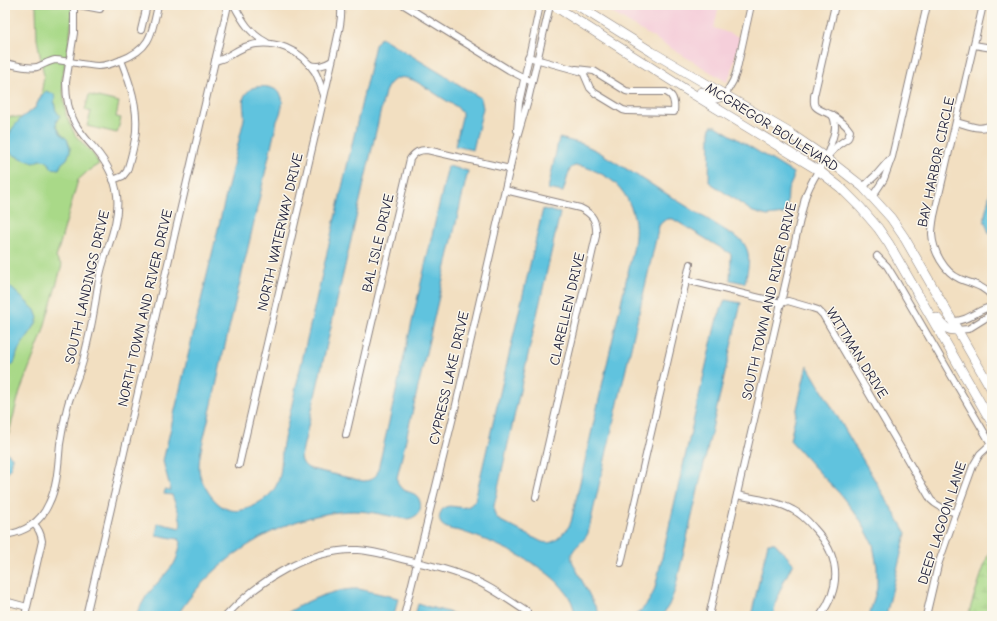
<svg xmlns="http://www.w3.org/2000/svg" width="997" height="621" font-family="'Comic Neue',sans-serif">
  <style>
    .built { fill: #f5cfda }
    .green { fill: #a9d988; stroke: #667e62 }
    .wetland { fill: url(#wetland-marsh); stroke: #667e62 }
    .water { fill: #60c3de; stroke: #41728c }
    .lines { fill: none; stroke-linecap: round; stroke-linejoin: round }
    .street-casing { stroke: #8a807e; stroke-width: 8 }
    .secondary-casing { stroke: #8a807e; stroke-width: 10 }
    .street { stroke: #fff; stroke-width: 6 }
    .secondary { stroke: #fff; stroke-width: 9 }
    .labels { text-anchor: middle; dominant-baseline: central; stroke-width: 3; stroke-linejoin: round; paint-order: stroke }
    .street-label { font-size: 14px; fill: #22223b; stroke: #fbf7ec }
  </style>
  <defs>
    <pattern id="wetland-marsh" width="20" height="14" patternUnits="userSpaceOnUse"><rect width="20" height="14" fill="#a9d988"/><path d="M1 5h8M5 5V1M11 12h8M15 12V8" fill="none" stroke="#91ba76"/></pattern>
  </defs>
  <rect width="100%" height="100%" fill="#fbf7ec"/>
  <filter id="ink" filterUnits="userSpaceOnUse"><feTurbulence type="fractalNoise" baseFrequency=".025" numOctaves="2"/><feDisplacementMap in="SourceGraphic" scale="8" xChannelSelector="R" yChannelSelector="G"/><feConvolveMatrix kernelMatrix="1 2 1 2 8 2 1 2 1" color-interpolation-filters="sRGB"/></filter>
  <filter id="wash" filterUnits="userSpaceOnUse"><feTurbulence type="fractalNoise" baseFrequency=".012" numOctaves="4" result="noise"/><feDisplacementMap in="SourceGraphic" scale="16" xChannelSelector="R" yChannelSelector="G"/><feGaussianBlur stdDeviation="0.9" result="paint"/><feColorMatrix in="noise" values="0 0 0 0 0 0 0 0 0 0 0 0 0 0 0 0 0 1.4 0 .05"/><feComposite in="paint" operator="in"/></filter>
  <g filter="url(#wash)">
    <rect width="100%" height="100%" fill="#f2dfc1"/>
    <polygon class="built" points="599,5 719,5 714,28 740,37 732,70 727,82"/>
    <g class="green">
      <polygon points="33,5 71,5 72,18 69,43 62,80 66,115 75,135 93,154 99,164 88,171 78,180 56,258 62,265 42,335 20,391 5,448 5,216 9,201 5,196 5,116 22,118 35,108 41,96 44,76 37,39 36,6"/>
      <polygon points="89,95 119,102 116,117 121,118 117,133 87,126 91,112 85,110"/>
    </g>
    <polygon class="wetland" points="989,552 992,553 992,608 990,616 968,616 974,596"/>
    <g class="water">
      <path d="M381 37 481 98 483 108 473 150 455 146 462 117V113L457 107C448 102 439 96 430 90 414 80 396 67 385 92L301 457C302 463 305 467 311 469L363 481C369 481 373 479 377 474L448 166 468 171 397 478C397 481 398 484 400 487 405 493 415 491 419 499 424 511 416 519 405 519 388 516 371 511 354 511 285 512 213 558 177 616H135L147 595 174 564C178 557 179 549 181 542L178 539 156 535 158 523 180 528C183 519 175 504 172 495L164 494 165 490 171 491 163 461 244 119C245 112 242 105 244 97 245 94 249 90 252 88 261 85 276 86 281 95 285 102 280 115 277 121 259 200 241 279 222 358 217 382 212 405 206 429 203 442 199 455 199 468 199 476 203 483 207 490 220 511 236 517 258 503 263 500 268 497 272 492 284 477 280 461 283 443L375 45Z"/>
      <path d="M46 91C59 95 53 96 55 107 55 110 58 113 60 116L57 120 56 125 61 134 67 139 70 147V152L67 159 62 163 59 169 51 168C49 159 40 158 34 163 24 159 14 157 6 149V141L12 129 21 118 35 108 41 96Z"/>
      <polygon points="711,126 716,126 793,173 793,179 788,190 787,210 784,214 767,216 753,212 709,182 710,132"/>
      <path d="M559 138 583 144 599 152 741 240C753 253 748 267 745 283L730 280 731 254 673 219C667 218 662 221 659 226L588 533C583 545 567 548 573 563L600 616H575C573 576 507 548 475 536 470 534 465 533 460 531 456 530 450 530 445 527 441 525 438 520 440 515 445 495 464 518 475 500L543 209 560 213 494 506C493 512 495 516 499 520L542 542C546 543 549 543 552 542 558 540 569 528 571 522L633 250C636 234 637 220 630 205 627 197 622 190 616 184 609 177 585 164 575 166 571 167 570 169 569 172L563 192 548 189Z"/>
      <polygon points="992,184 992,235 989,233 984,219"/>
      <path d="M5 282 35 310 38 318C34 331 24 339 18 351 16 355 16 360 14 363 12 366 8 366 5 367Z"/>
      <path d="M725 300 741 303 675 590 669 605 662 616H634C644 609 651 600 655 588L716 322Z"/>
      <polygon points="807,365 906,533 886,616 869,616 877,588 877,567 873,544 861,521 840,494 817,470 790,440"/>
      <path d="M5 451 12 457C12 465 11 469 5 475Z"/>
      <path d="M768 543H775L793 563C786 578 773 600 774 616H751Z"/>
      <path d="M352 589H359L398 598 394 616H283C303 602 328 591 352 589Z"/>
      <polygon points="418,604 448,612 458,616 415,616"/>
    </g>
  </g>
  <g filter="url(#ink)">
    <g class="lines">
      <defs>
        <g id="street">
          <polyline points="79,5 100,9"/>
          <path d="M234 5C242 20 250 34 266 42"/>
          <polyline points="404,5 509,70 532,82"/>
          <path d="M983 5 934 216C933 222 932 228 932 234 933 251 944 272 960 279 972 284 985 286 992 297"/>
          <polyline points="141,30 147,5"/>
          <polyline points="974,45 992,48"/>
          <path d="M528 57 583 72 590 88 595 93 623 110 627 111 674 112C675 104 674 95 666 92H631L626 91 594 71 576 69"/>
          <path d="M215 61C219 60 223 59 226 57 234 53 240 48 248 46 273 38 301 50 315 72 319 79 321 87 324 95"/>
          <path d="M5 63C15 65 27 69 37 67 43 65 49 61 55 60 69 61 83 65 98 66 106 66 114 63 121 60 151 49 152 33 158 5"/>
          <path d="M309 65C318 67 324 66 332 61"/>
          <polyline points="725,95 733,81 736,73 751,5"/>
          <path d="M956 122C968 125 981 132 992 124"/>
          <polyline points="517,130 519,103 540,5"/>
          <path d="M827 157 838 145 848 138 850 131C846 124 837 118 830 114 825 112 818 110 815 106 813 103 814 99 814 96L835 5"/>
          <path d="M113 180 123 176 127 171C131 158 135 144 136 131 138 106 130 83 121 60"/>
          <polyline points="863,187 877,174 889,160"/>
          <path d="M505 190 580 208C593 214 597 221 596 236L536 497"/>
          <polyline points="872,197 884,179 892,157 927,5"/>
          <polyline points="877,256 887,266 895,279 991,444"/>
          <path d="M686 280 781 303 788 301 812 308 818 310 823 315 931 500C938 507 946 510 956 513"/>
          <path d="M952 321C969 322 980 307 992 307"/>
          <polyline points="957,330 968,329 992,314"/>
          <path d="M346 435 410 159C415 152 419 150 427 150L510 169"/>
          <path d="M239 465 335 49C337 39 344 14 340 5"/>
          <path d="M737 495C755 499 777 501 793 510 801 514 808 521 814 528 839 555 843 585 820 616"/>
          <path d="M5 535C25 532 41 522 49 503 58 485 58 463 60 444 62 432 64 420 67 408 71 391 80 375 84 357 87 343 91 329 93 316 96 301 97 286 101 271 107 246 120 222 117 195 115 178 106 162 95 149 88 141 80 133 75 123 68 111 66 96 66 82L74 33V5"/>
          <polyline points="621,563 690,264"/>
          <polyline points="5,601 27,607"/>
          <path d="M25 616 42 541C41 533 39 529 34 524"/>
          <polyline points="86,616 228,5"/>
          <path d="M226 616C258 581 309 548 358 550 374 551 390 556 406 560 426 564 447 569 467 577 489 585 508 600 527 612"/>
          <polyline points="404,616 456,405 515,145 528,100 550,5"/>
          <path d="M709 616 805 198C809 184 818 172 825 159 828 153 835 134 835 127 835 123 834 118 832 115"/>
          <polyline points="926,616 938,565 956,513 973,466 980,454 992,443"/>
        </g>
        <g id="secondary">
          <polyline points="553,5 683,88 818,170 841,188 860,207 878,228 889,244 992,423"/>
          <polyline points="577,5 652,52 788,132 826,158 863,187 891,218 904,237 992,390"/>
          <path d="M701 92C712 98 712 101 725 95"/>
          <path d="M937 318C944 326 946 331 957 330"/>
        </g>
      </defs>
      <use href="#street" class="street-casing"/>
      <use href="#secondary" class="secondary-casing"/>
      <use href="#street" class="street"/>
      <use href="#secondary" class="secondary"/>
    </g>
  </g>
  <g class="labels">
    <g class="street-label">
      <text transform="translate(772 127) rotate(32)">MCGREGOR BOULEVARD</text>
      <text transform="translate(936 162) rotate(-78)">BAY HARBOR CIRCLE</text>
      <text transform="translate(280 232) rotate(-77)">NORTH WATERWAY DRIVE</text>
      <text transform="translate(378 243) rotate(-77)">BAL ISLE DRIVE</text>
      <text transform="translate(87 287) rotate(-77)">SOUTH LANDINGS DRIVE</text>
      <text transform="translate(769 301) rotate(-77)">SOUTH TOWN AND RIVER DRIVE</text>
      <text transform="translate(145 308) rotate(-77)">NORTH TOWN AND RIVER DRIVE</text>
      <text transform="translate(567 309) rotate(-77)">CLARELLEN DRIVE</text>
      <text transform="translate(857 353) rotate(58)">WITTMAN DRIVE</text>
      <text transform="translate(449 378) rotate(-77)">CYPRESS LAKE DRIVE</text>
      <text transform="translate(942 523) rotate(-72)">DEEP LAGOON LANE</text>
    </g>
  </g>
  <rect width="997" height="621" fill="none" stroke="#fbf7ec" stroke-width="20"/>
</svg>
